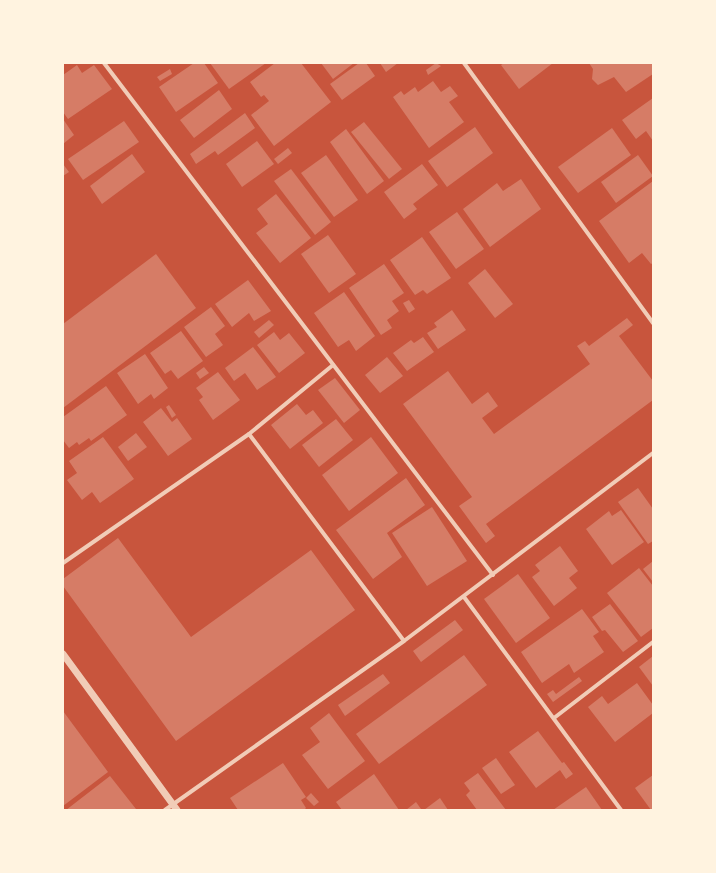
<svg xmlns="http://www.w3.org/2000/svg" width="716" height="873" font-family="'Roboto Condensed',sans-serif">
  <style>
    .building { fill: #d67c66 }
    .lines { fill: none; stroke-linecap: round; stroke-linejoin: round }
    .minor { stroke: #f1ccb7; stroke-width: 4 }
    .tertiary { stroke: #f1ccb7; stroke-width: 7 }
  </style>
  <rect width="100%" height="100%" fill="#c8553d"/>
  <g class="building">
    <polygon points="194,63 204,63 218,83 176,112 159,87"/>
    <polygon points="210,63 266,63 229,89"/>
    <polygon points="275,63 301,63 331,102 274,146 251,115 269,101 264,95 261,97 250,82"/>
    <polygon points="321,63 354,63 333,79"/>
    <polygon points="359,63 366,63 375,76 342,100 330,84"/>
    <polygon points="380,63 398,63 386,72"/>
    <polygon points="436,63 441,66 428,75 426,70"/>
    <polygon points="504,63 553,63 519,89 501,65"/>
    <polygon points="589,63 653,63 653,74 626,92 614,77 598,85 592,79 593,69"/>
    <polygon points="77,65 82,73 94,65 112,89 68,119 63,112 63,75"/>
    <polygon points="170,69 172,74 160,81 157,77"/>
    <polygon points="433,81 441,92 450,86 458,96 449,102 464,122 429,148 393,97 401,91 404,95 415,87 418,92"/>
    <polygon points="219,90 232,109 194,138 180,120"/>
    <polygon points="653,98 653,141 646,131 636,139 622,120"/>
    <polygon points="245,113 255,128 218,155 215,151 196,164 190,154"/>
    <polygon points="63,119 74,135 63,144"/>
    <polygon points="124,121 139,142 83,180 68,159"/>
    <polygon points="364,122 402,169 389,179 351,132"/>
    <polygon points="475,127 493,153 447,187 428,161"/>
    <polygon points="612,128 631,155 578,193 558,167"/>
    <polygon points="346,129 384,181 367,194 330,142"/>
    <polygon points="257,141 274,164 242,187 226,164"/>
    <polygon points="288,148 292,153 278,164 274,159"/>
    <polygon points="132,154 145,172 102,204 90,186"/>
    <polygon points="326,155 358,200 334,217 301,173"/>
    <polygon points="638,155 653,176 616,203 601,182"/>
    <polygon points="63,164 69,172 63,176"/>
    <polygon points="422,164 438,185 413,204 417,209 404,219 384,192"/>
    <polygon points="291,169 331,222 315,235 274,181"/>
    <polygon points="521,179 541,209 490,247 463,209 497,183 503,191"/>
    <polygon points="653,181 653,263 651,264 642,253 629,263 599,221"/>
    <polygon points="276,194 311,238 280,263 256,233 268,224 257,209"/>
    <polygon points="457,212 484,249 456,269 429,232"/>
    <polygon points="328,235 356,274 329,293 301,254"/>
    <polygon points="422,237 451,278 427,294 423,290 415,295 390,260"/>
    <polygon points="156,254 196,308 63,408 63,324"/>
    <polygon points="384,264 404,293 392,301 399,311 387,320 392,328 381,335 349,288"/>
    <polygon points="485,269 513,304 495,318 468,283"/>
    <polygon points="248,280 271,311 254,321 249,313 232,327 215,304"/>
    <polygon points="344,292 375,336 356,351 349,340 338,347 314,313"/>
    <polygon points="409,300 415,309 409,313 403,303"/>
    <polygon points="211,307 225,326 215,334 223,345 206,357 184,327"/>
    <polygon points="452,310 466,330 438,349 427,333 437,327 434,323"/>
    <polygon points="627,318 633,325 619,336 653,381 653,400 486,524 495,536 486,543 459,506 472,497 403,404 448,371 472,404 488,392 498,406 482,418 494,434 590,364 577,346 585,341 589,346"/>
    <polygon points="269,320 274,325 259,338 254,332"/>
    <polygon points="181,331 203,361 178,379 171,370 165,374 150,353"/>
    <polygon points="274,332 280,340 289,333 305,353 279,373 257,345"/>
    <polygon points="423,337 434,352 407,371 393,353 411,340 414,343"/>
    <polygon points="253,347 276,377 257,390 245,373 234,381 225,368"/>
    <polygon points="145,354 168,388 154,399 151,394 138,404 117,373"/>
    <polygon points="387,357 403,376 380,393 365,375"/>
    <polygon points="204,367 209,373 200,379 196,373"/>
    <polygon points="218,372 240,400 213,420 199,400 203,397 196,388"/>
    <polygon points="335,378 360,410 344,423 318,390"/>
    <polygon points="106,386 127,415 91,441 89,438 79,445 77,442 69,448 63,440 63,417"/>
    <polygon points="297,404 306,415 313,410 323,423 290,449 271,425"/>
    <polygon points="169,405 176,415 172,418 166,407"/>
    <polygon points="161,408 172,422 177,418 192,439 168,456 143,422"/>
    <polygon points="336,419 353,440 319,467 302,445"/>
    <polygon points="136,433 147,447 128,461 118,447"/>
    <polygon points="103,437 134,479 100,503 92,492 82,500 67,480 77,473 69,461"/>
    <polygon points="371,437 398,473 349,511 322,475"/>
    <polygon points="406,478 425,505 387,533 402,557 373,579 336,530"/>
    <polygon points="638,488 653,509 653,541 648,544 618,502"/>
    <polygon points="432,507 467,561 427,586 392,533"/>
    <polygon points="621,510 644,542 612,565 586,529 609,511 612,516"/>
    <polygon points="118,538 191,637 311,550 355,610 176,741 63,586 63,579"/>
    <polygon points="560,546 578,571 569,578 577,588 554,606 532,577 540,571 535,565"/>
    <polygon points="653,561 653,582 643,569"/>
    <polygon points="639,568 653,586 653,628 641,637 607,593"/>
    <polygon points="518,574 550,618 516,643 484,599"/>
    <polygon points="610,604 638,641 623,652 605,630 602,631 592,617"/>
    <polygon points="582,609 599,632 593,636 604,652 574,673 569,664 542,683 521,652"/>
    <polygon points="455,620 463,630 421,662 413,651"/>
    <polygon points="464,655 487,685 379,764 356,734"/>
    <polygon points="653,656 653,686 639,667"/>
    <polygon points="383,674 390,683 345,716 338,705"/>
    <polygon points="579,677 582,681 553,702 547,694 553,690 556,694"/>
    <polygon points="637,683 653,705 653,713 615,742 588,707 602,696 608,704"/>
    <polygon points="63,711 108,772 63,806"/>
    <polygon points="329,713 365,761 328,789 302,755 320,742 310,728"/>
    <polygon points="538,731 562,763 564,762 573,774 566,779 560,770 536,788 509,752"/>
    <polygon points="496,758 515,785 501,794 482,768"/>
    <polygon points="283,763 306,797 301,800 306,808 304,810 238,810 230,798"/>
    <polygon points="478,773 506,810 477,810 466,795 470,791 464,783"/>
    <polygon points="374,774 399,810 342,810 336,802"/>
    <polygon points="653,775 653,810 651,810 635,788"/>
    <polygon points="110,776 136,809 66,810"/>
    <polygon points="586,787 602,810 553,810"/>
    <polygon points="311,793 319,802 314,806 306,798"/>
    <polygon points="440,798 448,810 424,810"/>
    <polygon points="416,802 421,809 406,810"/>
  </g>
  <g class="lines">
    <g class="minor">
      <polyline points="104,63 493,575"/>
      <polyline points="464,63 653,323"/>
      <polyline points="249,434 404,641"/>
      <polyline points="63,563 249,434 333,365"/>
      <polyline points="464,597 621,810"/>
      <polyline points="554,718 653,642"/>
      <polyline points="165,810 404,641 653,453"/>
    </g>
    <polyline class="tertiary" points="63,654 177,810"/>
  </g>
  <rect width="716" height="873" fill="none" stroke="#fff3e0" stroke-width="128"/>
</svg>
